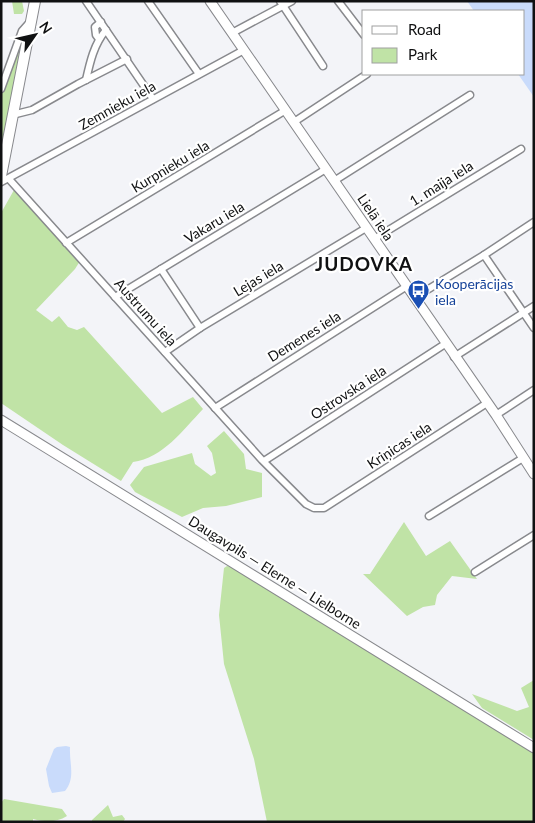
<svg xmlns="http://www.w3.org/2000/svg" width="535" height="823" font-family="Lato,sans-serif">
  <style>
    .green { fill: #c0e3a6 }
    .water { fill: #c9dbfb }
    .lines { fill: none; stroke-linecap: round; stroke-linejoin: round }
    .street-casing { stroke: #88898d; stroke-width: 9 }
    .secondary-casing { stroke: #88898d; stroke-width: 11 }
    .primary-casing { stroke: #88898d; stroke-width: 12 }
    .street { stroke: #fff; stroke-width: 6 }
    .secondary { stroke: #fff; stroke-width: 9 }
    .primary { stroke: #fff; stroke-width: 10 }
    .labels { text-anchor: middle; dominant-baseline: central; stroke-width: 4.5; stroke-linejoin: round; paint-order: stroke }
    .street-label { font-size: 14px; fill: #101112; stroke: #fff }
    .transit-label { font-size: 14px; fill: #164399; stroke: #fff; text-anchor: start }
    .district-label { font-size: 19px; font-weight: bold; letter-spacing: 1px; fill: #101112; stroke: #fff }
  </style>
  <rect width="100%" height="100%" fill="#f3f4f8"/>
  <g class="green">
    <polygon points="12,1 22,1 24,11 22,14 14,14"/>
    <polygon points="23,35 1,154 1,96"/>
    <path d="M14 190 80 261 75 269 36 310 52 322 59 316 68 327 77 330 84 327 162 413 193 397 203 409C183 430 163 458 133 462L121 481 63 445 1 403V213Z"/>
    <polygon points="224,431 244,454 246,469 262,473 262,497 226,506 203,508 182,517 135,492 130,485 144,467 192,453 195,464 211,476 216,473 212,453 207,446"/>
    <polygon points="404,522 426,556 450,541 477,579 452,576 437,595 435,605 423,607 407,616 363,574 370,574"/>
    <polygon points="227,566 232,567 534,753 534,822 267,822 254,759 224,664 219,615 224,568"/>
    <polygon points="534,680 534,740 482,708 472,694 517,711 529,707 521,688"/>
    <path d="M4 799 62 809 67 816C56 823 45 822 33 819V822H1V803Z"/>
    <polygon points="108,805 113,817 122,815 125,819 123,822 92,822 92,820"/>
  </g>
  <g class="water">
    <polygon points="467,1 534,1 534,97 518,74 524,74 524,11 474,11"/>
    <path d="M66 746 70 747C69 763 76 778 65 791L52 793 49 786 46 769 54 749 57 747Z"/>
  </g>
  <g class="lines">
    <defs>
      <g id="street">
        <polyline points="86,1 153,99"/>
        <polyline points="148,1 199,74"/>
        <polyline points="280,1 323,66"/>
        <polyline points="338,1 364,35"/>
        <polyline points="232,33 292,1"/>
        <polyline points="99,39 96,35 95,27 101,22"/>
        <path d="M86 80C90 62 94 44 106 30"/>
        <polyline points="1,89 22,31 30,22"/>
        <polyline points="12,115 32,110 78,84 127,59"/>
        <polyline points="294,122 367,74"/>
        <polyline points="9,179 262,460 306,504 314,508 324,508 487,403"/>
        <polyline points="334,181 470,95"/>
        <polyline points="1,182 244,50"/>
        <polyline points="374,239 521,149"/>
        <polyline points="66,243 286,110"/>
        <polyline points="484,255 534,328"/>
        <polyline points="161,269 200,328"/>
        <polyline points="115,297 326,169"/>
        <polyline points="414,298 484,255 534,222"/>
        <polyline points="165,352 200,328 366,228"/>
        <polyline points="454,357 534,306"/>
        <polyline points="215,408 407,286"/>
        <polyline points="496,415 534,390"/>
        <polyline points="264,461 445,344"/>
        <polyline points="429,516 523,458"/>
        <polyline points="475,572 534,535"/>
      </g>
      <g id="secondary">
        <polyline points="210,1 496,415 534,474"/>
        <polyline points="1,420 534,748"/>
      </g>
      <polyline id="primary" points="1,176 35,1"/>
    </defs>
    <use href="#street" class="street-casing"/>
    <use href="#secondary" class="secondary-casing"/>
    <use href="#primary" class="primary-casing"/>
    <use href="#street" class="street"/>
    <use href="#secondary" class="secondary"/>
    <use href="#primary" class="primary"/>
  </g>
  <defs>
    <symbol id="bus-pin" viewBox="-11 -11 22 30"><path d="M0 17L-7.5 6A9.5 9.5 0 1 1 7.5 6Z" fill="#1a4fb4" stroke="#fff"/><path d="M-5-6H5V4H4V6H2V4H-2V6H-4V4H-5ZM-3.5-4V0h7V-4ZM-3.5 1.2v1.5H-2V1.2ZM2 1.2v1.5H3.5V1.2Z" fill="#fff"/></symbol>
  </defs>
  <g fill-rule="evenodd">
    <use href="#bus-pin" x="406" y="278" width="25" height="34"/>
  </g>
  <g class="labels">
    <g class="street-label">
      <text transform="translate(117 105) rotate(-29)">Zemnieku iela</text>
      <text transform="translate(170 166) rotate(-31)">Kurpnieku iela</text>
      <text transform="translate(441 183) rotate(-32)">1. maija iela</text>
      <text transform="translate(376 217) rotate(56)">Lielā iela</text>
      <text transform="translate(214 222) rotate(-31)">Vakaru iela</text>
      <text transform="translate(258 278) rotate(-31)">Lejas iela</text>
      <text transform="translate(146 312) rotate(48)">Austrumu iela</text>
      <text transform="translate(304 336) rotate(-32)">Demenes iela</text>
      <text transform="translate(348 392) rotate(-33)">Ostrovska iela</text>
      <text transform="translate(399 445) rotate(-33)">Kriņicas iela</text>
      <text transform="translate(275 572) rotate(32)">Daugavpils — Elerne — Lielborne</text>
    </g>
    <g class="transit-label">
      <text x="435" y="283">Kooperācijas<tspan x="435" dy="16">iela</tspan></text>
    </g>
    <g class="district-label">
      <text x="364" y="263">JUDOVKA</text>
    </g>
  </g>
  <rect width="535" height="823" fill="none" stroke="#101112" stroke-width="5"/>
  <rect x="362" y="10" width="162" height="65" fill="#ffffff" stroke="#9fa0a0"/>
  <rect x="372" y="26" width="25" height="8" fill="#ffffff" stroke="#9fa0a0"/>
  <text x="408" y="35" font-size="15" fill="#101112">Road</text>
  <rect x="372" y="48" width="25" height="15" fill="#c0e3a6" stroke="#9fa0a0"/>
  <text x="408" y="60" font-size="15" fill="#101112">Park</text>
  <g transform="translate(35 35) rotate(56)" stroke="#ffffff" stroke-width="4" paint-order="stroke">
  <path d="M0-4L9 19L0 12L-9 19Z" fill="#101112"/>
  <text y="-8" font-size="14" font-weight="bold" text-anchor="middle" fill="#101112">N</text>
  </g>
</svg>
